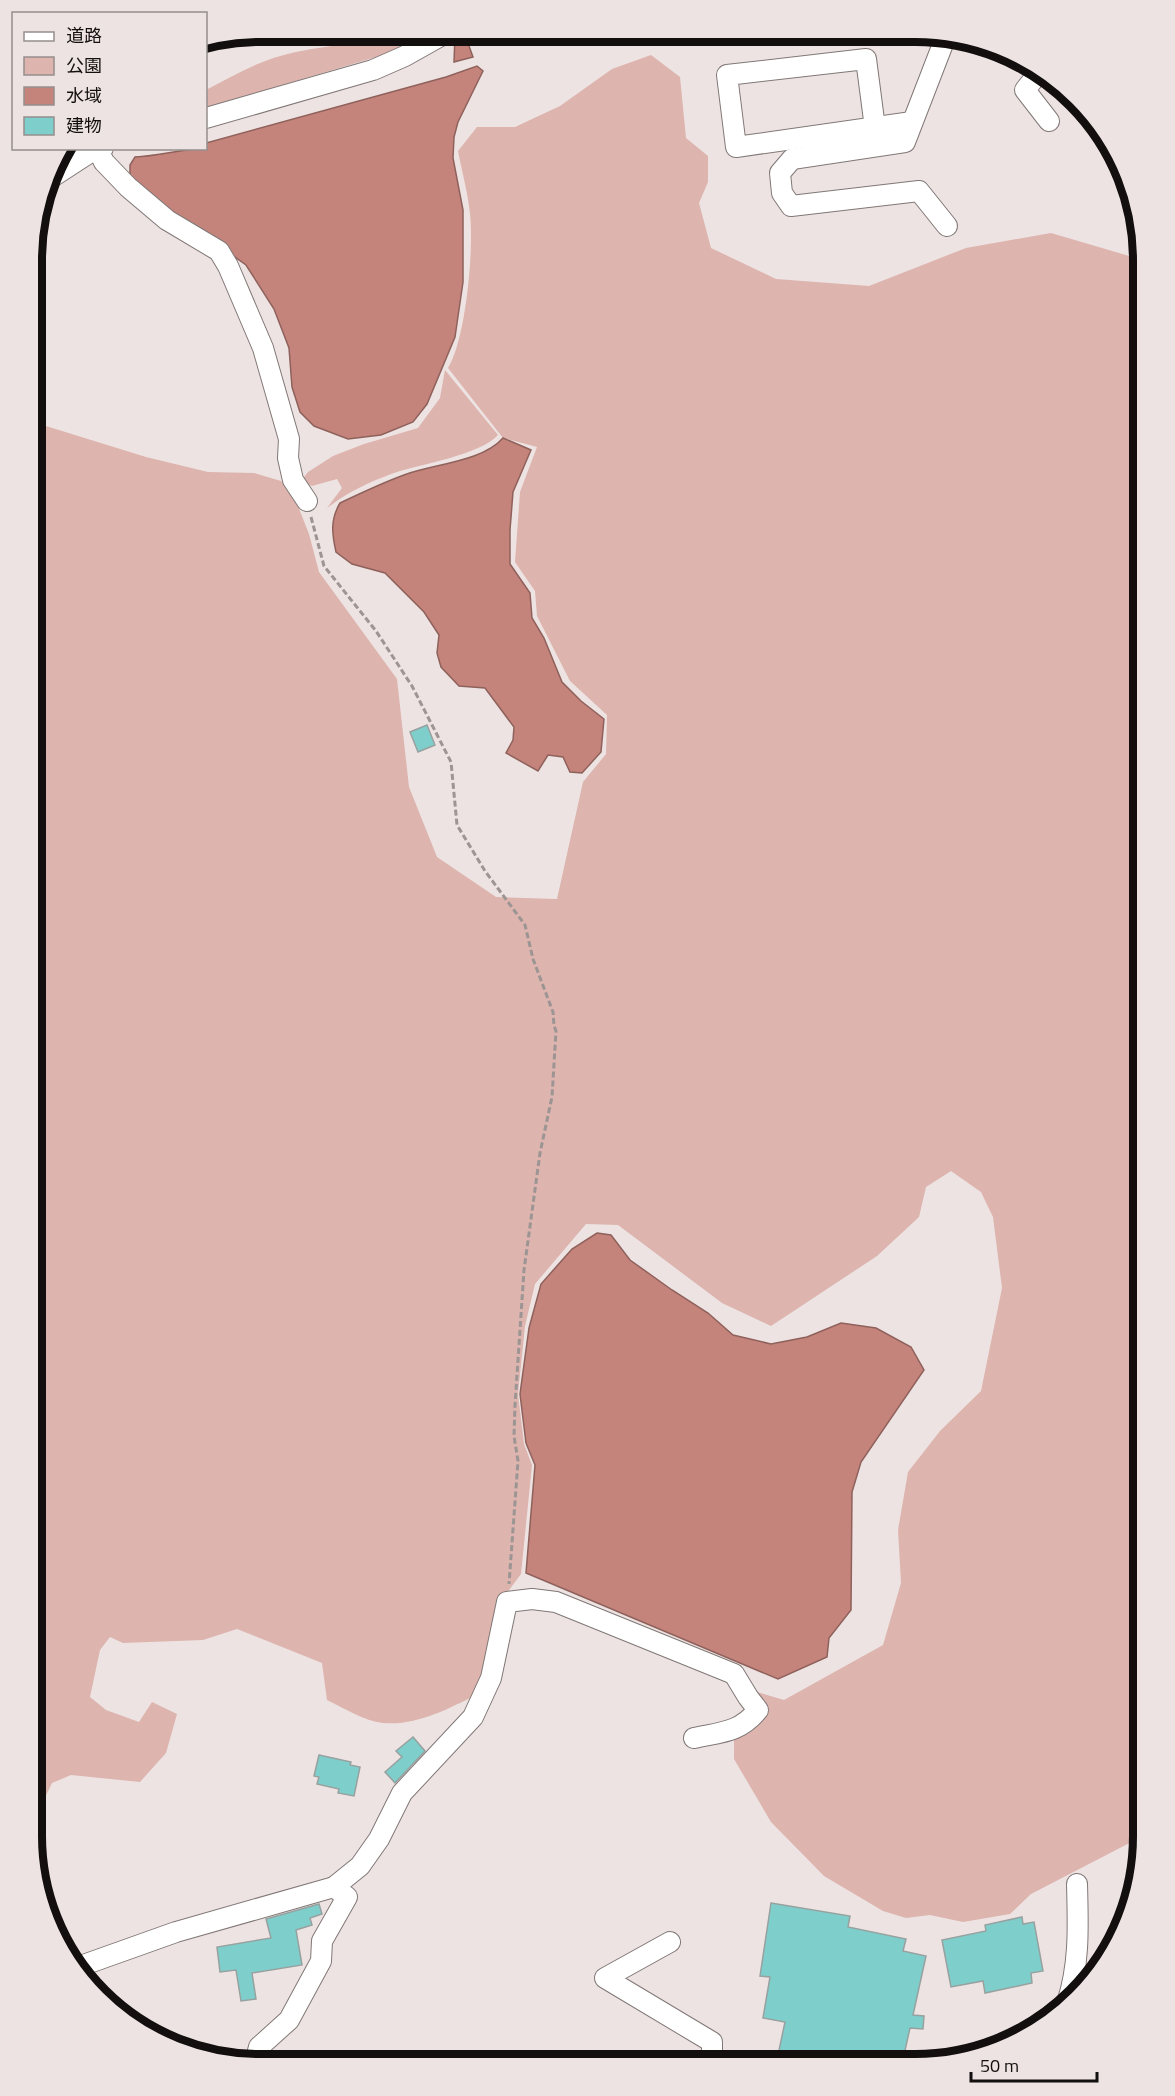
<svg xmlns="http://www.w3.org/2000/svg" width="1175" height="2096" font-family="'Titillium Web','Noto Sans JP',sans-serif">
  <style>
    .green { fill: #ddb4ae }
    .water { fill: #c4847c; stroke: #8f615b; stroke-width: 1.5 }
    .lines { fill: none; stroke-linecap: round; stroke-linejoin: round }
    .stream { stroke: #8f615b; stroke-width: 5 }
    .building { fill: #7ecfcb; stroke: #97a1a0; stroke-width: 1.5 }
    .minor-casing { stroke: #807876; stroke-width: 22 }
    .path { stroke: #9c9594; stroke-width: 3; stroke-dasharray: 6 3; stroke-linecap: butt }
    .minor { stroke: #fff; stroke-width: 20 }
    .rim { fill: none; stroke: #120f0e; stroke-width: 8 }
  </style>
  <rect width="100%" height="100%" fill="#ede3e2"/>
  <g class="green">
    <path d="M411 32 425 33 386 54 206 108V90C236 74 262 59 296 52 334 44 374 43 411 32Z"/>
    <path d="M651 55 680 77 686 138 708 156V182L699 203 711 248 776 279 869 286 966 248 1051 233 1136 258 1143 272V1836L1031 1894 1010 1914 963 1922 930 1915 906 1918 883 1911 824 1876 771 1822 734 1759V1739L769 1711 757 1692 784 1700 883 1645 901 1583 898 1530 908 1472 940 1431 981 1391 1002 1288 993 1217 981 1192 951 1171 926 1187 919 1217 877 1256 771 1326 722 1303 618 1225 586 1224 535 1284 525 1326 518 1394 524 1444 532 1465 521 1574 498 1605 488 1659 476 1695C448 1709 416 1726 383 1723 364 1721 344 1708 327 1700L322 1663 237 1629 203 1640 123 1643 110 1637 100 1650 90 1697 106 1710 139 1722 152 1702 177 1714 166 1753 140 1782 71 1775 52 1783 40 1808 34 1849 32 1836V1654L35 1637 32 1600 33 422 146 457 208 472 254 473 281 481 294 496 309 534 319 572 397 679 409 787 437 857 496 897 557 899 583 782 606 754 607 715 570 681 537 616 535 591 515 562 520 492 537 447 503 438 448 368C466 339 474 249 470 214 468 193 462 172 458 151L477 127H515L560 106 612 69Z"/>
    <path d="M445 370 498 435C480 455 421 464 394 473 367 483 350 491 327 508L342 488 337 479 312 486 301 481 308 472 333 456 364 444 418 428 440 398Z"/>
  </g>
  <g class="water">
    <polygon points="461,35 469,46 473,57 454,62 455,36"/>
    <path d="M477 66 483 71 458 122 454 137 453 158 463 210V282L455 337 427 404 413 422 381 435 348 439 314 426 300 412 292 387 289 348 274 309 246 265 178 216 130 177V165L135 157C159 156 182 149 206 148V143L446 77Z"/>
    <path d="M503 438 531 450 513 492 510 530V564L530 593 532 618 544 638 562 682 581 701 604 719 601 752 582 773 570 772 563 757 548 755 538 771 506 753 513 740 514 727 485 688 459 686 441 667 437 653 439 635 424 612 385 573 352 564 336 552C332 534 330 520 340 503 361 493 382 483 404 475 433 464 482 462 503 438Z"/>
    <polygon points="597,1233 611,1235 630,1260 672,1290 708,1313 733,1335 771,1344 807,1337 841,1323 876,1328 911,1347 924,1370 861,1462 852,1492 851,1610 829,1638 827,1657 778,1679 526,1573 535,1465 526,1443 520,1394 529,1328 541,1284 572,1249"/>
  </g>
  <g class="lines">
    <polyline class="stream" points="298,32 303,43 352,32"/>
  </g>
  <g class="building">
    <polygon points="427,725 435,745 418,752 410,732"/>
    <polygon points="413,1737 425,1751 395,1783 385,1772 402,1757 396,1751"/>
    <polygon points="319,1755 351,1762 350,1765 360,1767 354,1796 338,1793 339,1789 317,1784 319,1777 314,1776"/>
    <polygon points="771,1903 850,1916 848,1927 906,1939 903,1951 926,1956 913,2015 924,2016 923,2029 910,2028 902,2064 831,2064 778,2055 785,2022 763,2018 770,1977 760,1976"/>
    <polygon points="319,1904 322,1914 310,1918 312,1925 296,1930 302,1965 252,1973 256,1999 241,2001 236,1970 220,1972 217,1947 271,1938 266,1919"/>
    <polygon points="1022,1917 1023,1924 1034,1922 1043,1971 1031,1973 1032,1983 985,1993 983,1981 951,1987 942,1940 986,1931 985,1925"/>
  </g>
  <g class="lines">
    <defs>
      <g id="minor">
        <polyline points="946,36 905,142 792,159 780,173 782,193 791,206 919,191 947,226"/>
        <polyline points="1040,71 1025,90 1049,121"/>
        <polyline points="206,118 373,70 405,56 446,33"/>
        <polyline points="875,128 866,59 727,75 736,147 912,122"/>
        <polyline points="97,148 104,162 128,187 167,220 219,251 228,266 263,348 289,439 288,458 293,480 307,501"/>
        <polyline points="49,179 89,153 103,148"/>
        <polyline points="670,1942 605,1978 712,2042 712,2064"/>
        <path d="M75 1968 176 1932 334 1887 360 1866 379 1839 402 1793 473 1717 491 1678 507 1602 532 1599 556 1602 734 1674 748 1697 758 1710C739 1733 721 1732 694 1738"/>
        <path d="M1067 2003C1080 1964 1078 1924 1077 1884"/>
        <polyline points="255,2063 259,2047 289,2020 321,1961 322,1941 347,1897 334,1887"/>
      </g>
    </defs>
    <use href="#minor" class="minor-casing"/>
    <polyline class="path" points="311,517 324,566 376,631 412,686 451,762 457,825 485,871 525,925 533,959 553,1012 554,1026 556,1031 552,1097 540,1153 524,1270 515,1405 514,1436 518,1461 509,1584"/>
    <use href="#minor" class="minor"/>
  </g>
  <path d="M0 0H1175V2096H0ZM260 42H915A218 218 0 0 1 1133 260V1836A218 218 0 0 1 915 2054H260A218 218 0 0 1 42 1836V260A218 218 0 0 1 260 42Z" fill="#ede3e2" fill-rule="evenodd"/>
  <path class="rim" d="M260 42H915A218 218 0 0 1 1133 260V1836A218 218 0 0 1 915 2054H260A218 218 0 0 1 42 1836V260A218 218 0 0 1 260 42Z"/>
  <rect x="12" y="12" width="195" height="138" fill="#ede3e2" stroke="#958e8d" stroke-width="1.5"/>
  <rect x="24" y="32" width="30" height="9" fill="#ffffff" stroke="#958e8d" stroke-width="1.5"/>
  <text x="66" y="42" font-size="18" fill="#120f0e">道路</text>
  <rect x="24" y="57" width="30" height="18" fill="#ddb4ae" stroke="#958e8d" stroke-width="1.5"/>
  <text x="66" y="72" font-size="18" fill="#120f0e">公園</text>
  <rect x="24" y="87" width="30" height="18" fill="#c4847c" stroke="#958e8d" stroke-width="1.5"/>
  <text x="66" y="102" font-size="18" fill="#120f0e">水域</text>
  <rect x="24" y="117" width="30" height="18" fill="#7ecfcb" stroke="#958e8d" stroke-width="1.5"/>
  <text x="66" y="132" font-size="18" fill="#120f0e">建物</text>
  <path d="M971 2072v9h126v-9" fill="none" stroke="#120f0e" stroke-width="3"/>
  <text x="980" y="2072" font-size="18" fill="#120f0e" stroke="#ede3e2" stroke-width="4.5" paint-order="stroke">50 m</text>
</svg>
